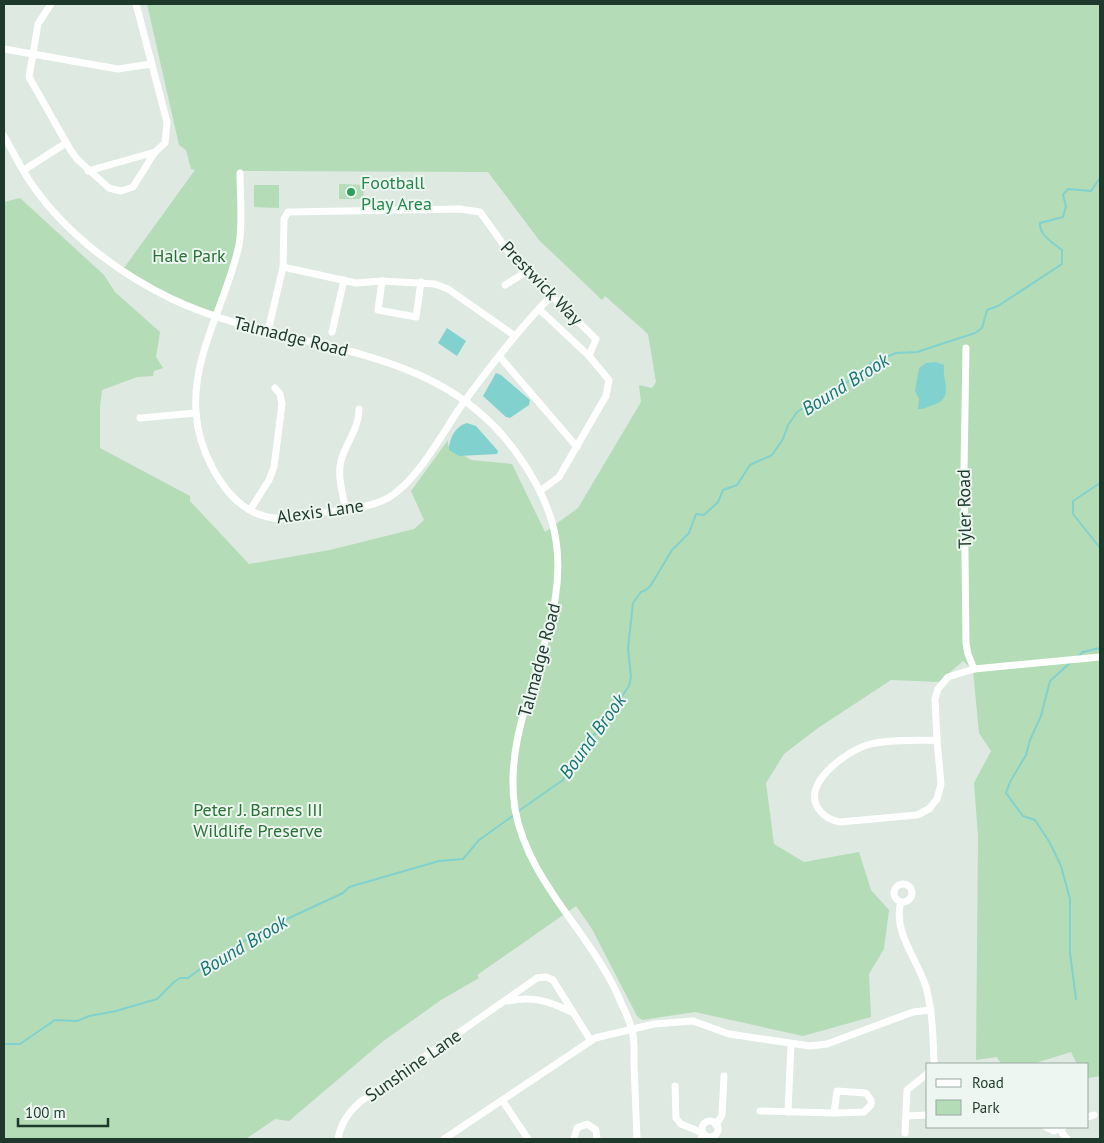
<svg xmlns="http://www.w3.org/2000/svg" width="1104" height="1143" font-family="'PT Sans',sans-serif">
  <style>
    .green { fill: #b4dcb7 }
    .water { fill: #81d2ce }
    .lines { fill: none; stroke-linecap: round; stroke-linejoin: round }
    .stream { stroke: #81d2ce; stroke-width: 2 }
    .minor { stroke: #fff; stroke-width: 7 }
    .leisure-dot { fill: #2e9e5b; stroke: #edf6f0; stroke-width: 2 }
    .labels { text-anchor: middle; dominant-baseline: central; stroke-width: 4; stroke-linejoin: round; paint-order: stroke }
    .leisure-label { font-size: 18px; fill: #27864d; stroke: #edf6f0; text-anchor: start }
    .park-label { font-size: 18px; fill: #277135; stroke: #edf6f0 }
    .street-label { font-size: 18px; fill: #1e392c; stroke: #edf6f0 }
    .water-label { font-size: 19px; font-style: italic; fill: #177673; stroke: #edf6f0 }
  </style>
  <rect width="100%" height="100%" fill="#dde9e1"/>
  <g class="green">
    <polygon points="147,4 1100,4 1100,1076 1088,1078 1088,1064 1077,1064 1071,1052 1032,1064 1001,1064 997,1057 976,1060 978,836 974,783 991,751 979,733 973,670 963,661 939,682 891,680 818,728 784,754 766,783 774,844 804,862 859,852 871,890 889,910 884,949 869,974 871,1017 803,1036 695,1012 642,1020 637,1016 592,929 576,906 477,975 479,978 441,1000 382,1042 289,1121 275,1119 246,1139 4,1139 4,202 20,198 104,275 115,292 160,332 156,357 163,368 154,371 153,376 137,377 102,390 100,407 100,448 190,496 190,501 249,564 330,550 414,529 424,520 411,491 448,440 448,445 471,460 512,464 545,532 578,508 641,402 639,385 652,388 656,382 648,334 605,296 602,300 539,240 488,172 240,171 240,234 216,317 150,285 124,268 195,170 191,169 186,150 179,145"/>
    <polygon points="339,184 364,185 363,199 339,199"/>
    <polygon points="254,185 279,185 279,208 254,207"/>
  </g>
  <g class="water">
    <polygon points="447,328 466,341 457,356 438,343"/>
    <path d="M936 362 944 365C942 383 956 399 930 406 926 408 924 409 918 409L919 399 915 391 919 368 926 363Z"/>
    <polygon points="496,373 501,375 530,400 529,405 510,418 506,417 483,396"/>
    <path d="M467 423 476 426 498 451 497 454 459 456 449 450C449 439 455 426 467 423Z"/>
  </g>
  <g class="lines">
    <g class="stream">
      <polyline points="1100,483 1073,501 1073,514 1100,548"/>
      <polyline points="1077,657 1083,652 1100,648"/>
      <polyline points="1070,663 1050,681 1041,716 1030,740 1026,755 1010,782 1006,793 1023,816 1035,820 1050,843 1061,866 1070,899 1070,953 1076,999"/>
      <path d="M517 812 563 780 578 750 597 732 629 686 631 677 628 648 633 603 641 592 646 590 651 585 672 550 689 533 696 514 704 515 718 502 723 490 737 485 750 465 772 455 783 439 788 425 797 412 849 381 871 363 896 353 917 352 975 333 982 328 987 310 998 306 1062 264V250C1053 243 1039 235 1040 223L1063 217 1066 206 1063 195 1068 189 1091 191 1100 178"/>
      <polyline points="4,1044 20,1044 55,1020 77,1021 89,1016 116,1011 157,999 174,982 180,978 188,978 211,961 261,931 343,893 349,887 439,861 463,859 479,840 514,815"/>
    </g>
    <g class="minor">
      <polyline points="51,4 38,24 29,77 71,151 78,160 109,188 121,191 133,187 155,152 165,143 167,122 136,4"/>
      <polyline points="4,49 118,69 151,64"/>
      <path d="M4 136C13 151 21 169 31 183 65 233 118 273 172 299 289 355 435 336 518 455 533 476 545 498 552 522 580 621 499 710 515 809 528 884 595 936 622 1005 626 1013 630 1022 632 1030 635 1041 634 1053 634 1064 635 1089 636 1114 637 1139"/>
      <polyline points="24,170 66,143"/>
      <polyline points="88,171 155,152"/>
      <path d="M240 173C240 196 243 223 239 245 227 302 192 353 196 412 198 447 220 495 253 512 276 523 296 518 320 513 343 509 374 509 394 494 419 476 441 436 459 409 487 370 517 331 551 296"/>
      <polyline points="283,267 356,283 382,281 435,284 448,289 515,336"/>
      <polyline points="382,281 378,310 416,317 421,282"/>
      <polyline points="505,285 526,272"/>
      <polyline points="539,309 589,356"/>
      <polyline points="268,331 283,267 284,219 288,212 460,209 480,212 513,258 596,339 589,356 609,380 606,396 559,477 540,491"/>
      <polyline points="332,332 344,280"/>
      <polyline points="966,348 964,470 966,643 968,654 974,669"/>
      <polyline points="500,357 577,447"/>
      <polyline points="140,418 196,413"/>
      <path d="M345 508C343 493 337 476 341 461 346 442 359 429 359 409"/>
      <polyline points="250,510 269,480 274,467 282,404 280,394 275,388"/>
      <path d="M937 740 941 784 937 799 929 809 917 815 840 822C829 820 818 813 815 801 810 778 848 751 867 745 888 739 915 741 937 740Z"/>
      <polyline points="937,740 935,699 938,689 948,677 974,669 1100,657"/>
      <circle cx="903" cy="893" r="9"/>
      <path d="M901 902C892 931 918 960 926 987 933 1013 933 1038 934 1064"/>
      <path d="M508 1001C533 996 550 1001 573 1013"/>
      <polyline points="675,1086 676,1118 681,1124 703,1133 701,1139"/>
      <polygon points="837,1091 866,1093 871,1100 871,1105 864,1112 834,1113"/>
      <polyline points="502,1100 528,1139"/>
      <polyline points="760,1111 834,1113"/>
      <polyline points="788,1112 791,1044"/>
      <polyline points="906,1116 928,1115"/>
      <polyline points="1088,1117 1094,1115"/>
      <circle cx="710" cy="1129" r="8"/>
      <polyline points="716,1125 722,1115 724,1076"/>
      <polyline points="1046,1127 1054,1131 1061,1127"/>
      <polyline points="1063,1127 1059,1129 1067,1139"/>
      <polyline points="905,1133 907,1090 928,1073"/>
      <path d="M338 1139C341 1123 348 1113 360 1102L537 978 546 977 553 980 591 1041"/>
      <polyline points="444,1139 595,1038 654,1024 693,1021 729,1034 810,1046 827,1044 913,1012 931,1010"/>
      <polyline points="574,1139 577,1128 587,1124 596,1130 597,1139"/>
    </g>
  </g>
  <circle class="leisure-dot" cx="351" cy="192" r="5"/>
  <g class="labels">
    <g class="leisure-label">
      <text x="361" y="182">Football<tspan x="361" dy="21">Play Area</tspan></text>
    </g>
    <g class="park-label">
      <text x="189" y="255">Hale Park</text>
      <text x="258" y="809">Peter J. Barnes III<tspan x="258" dy="21">Wildlife Preserve</tspan></text>
    </g>
    <g class="street-label">
      <text transform="translate(542 283) rotate(46)">Prestwick Way</text>
      <text transform="translate(291 336) rotate(14)">Talmadge Road</text>
      <text transform="translate(964 509) rotate(-91)">Tyler Road</text>
      <text transform="translate(320 511) rotate(-8)">Alexis Lane</text>
      <text transform="translate(539 660) rotate(-75)">Talmadge Road</text>
      <text transform="translate(413 1065) rotate(-35)">Sunshine Lane</text>
    </g>
    <g class="water-label">
      <text transform="translate(845 384) rotate(-32)">Bound Brook</text>
      <text transform="translate(592 736) rotate(-54)">Bound Brook</text>
      <text transform="translate(243 945) rotate(-31)">Bound Brook</text>
    </g>
  </g>
  <rect width="1104" height="1143" fill="none" stroke="#1e392c" stroke-width="10"/>
  <rect x="926" y="1063" width="162" height="65" fill="#edf6f0" stroke="#9aaaa2"/>
  <rect x="936" y="1079" width="25" height="8" fill="#ffffff" stroke="#9aaaa2"/>
  <text x="972" y="1088" font-size="15" fill="#1e392c">Road</text>
  <rect x="936" y="1100" width="25" height="15" fill="#b4dcb7" stroke="#9aaaa2"/>
  <text x="972" y="1113" font-size="15" fill="#1e392c">Park</text>
  <path d="M18 1118v8h90v-8" fill="none" stroke="#1e392c" stroke-width="2.5"/>
  <text x="25" y="1118" font-size="15" fill="#1e392c" stroke="#edf6f0" stroke-width="4" paint-order="stroke">100 m</text>
</svg>
